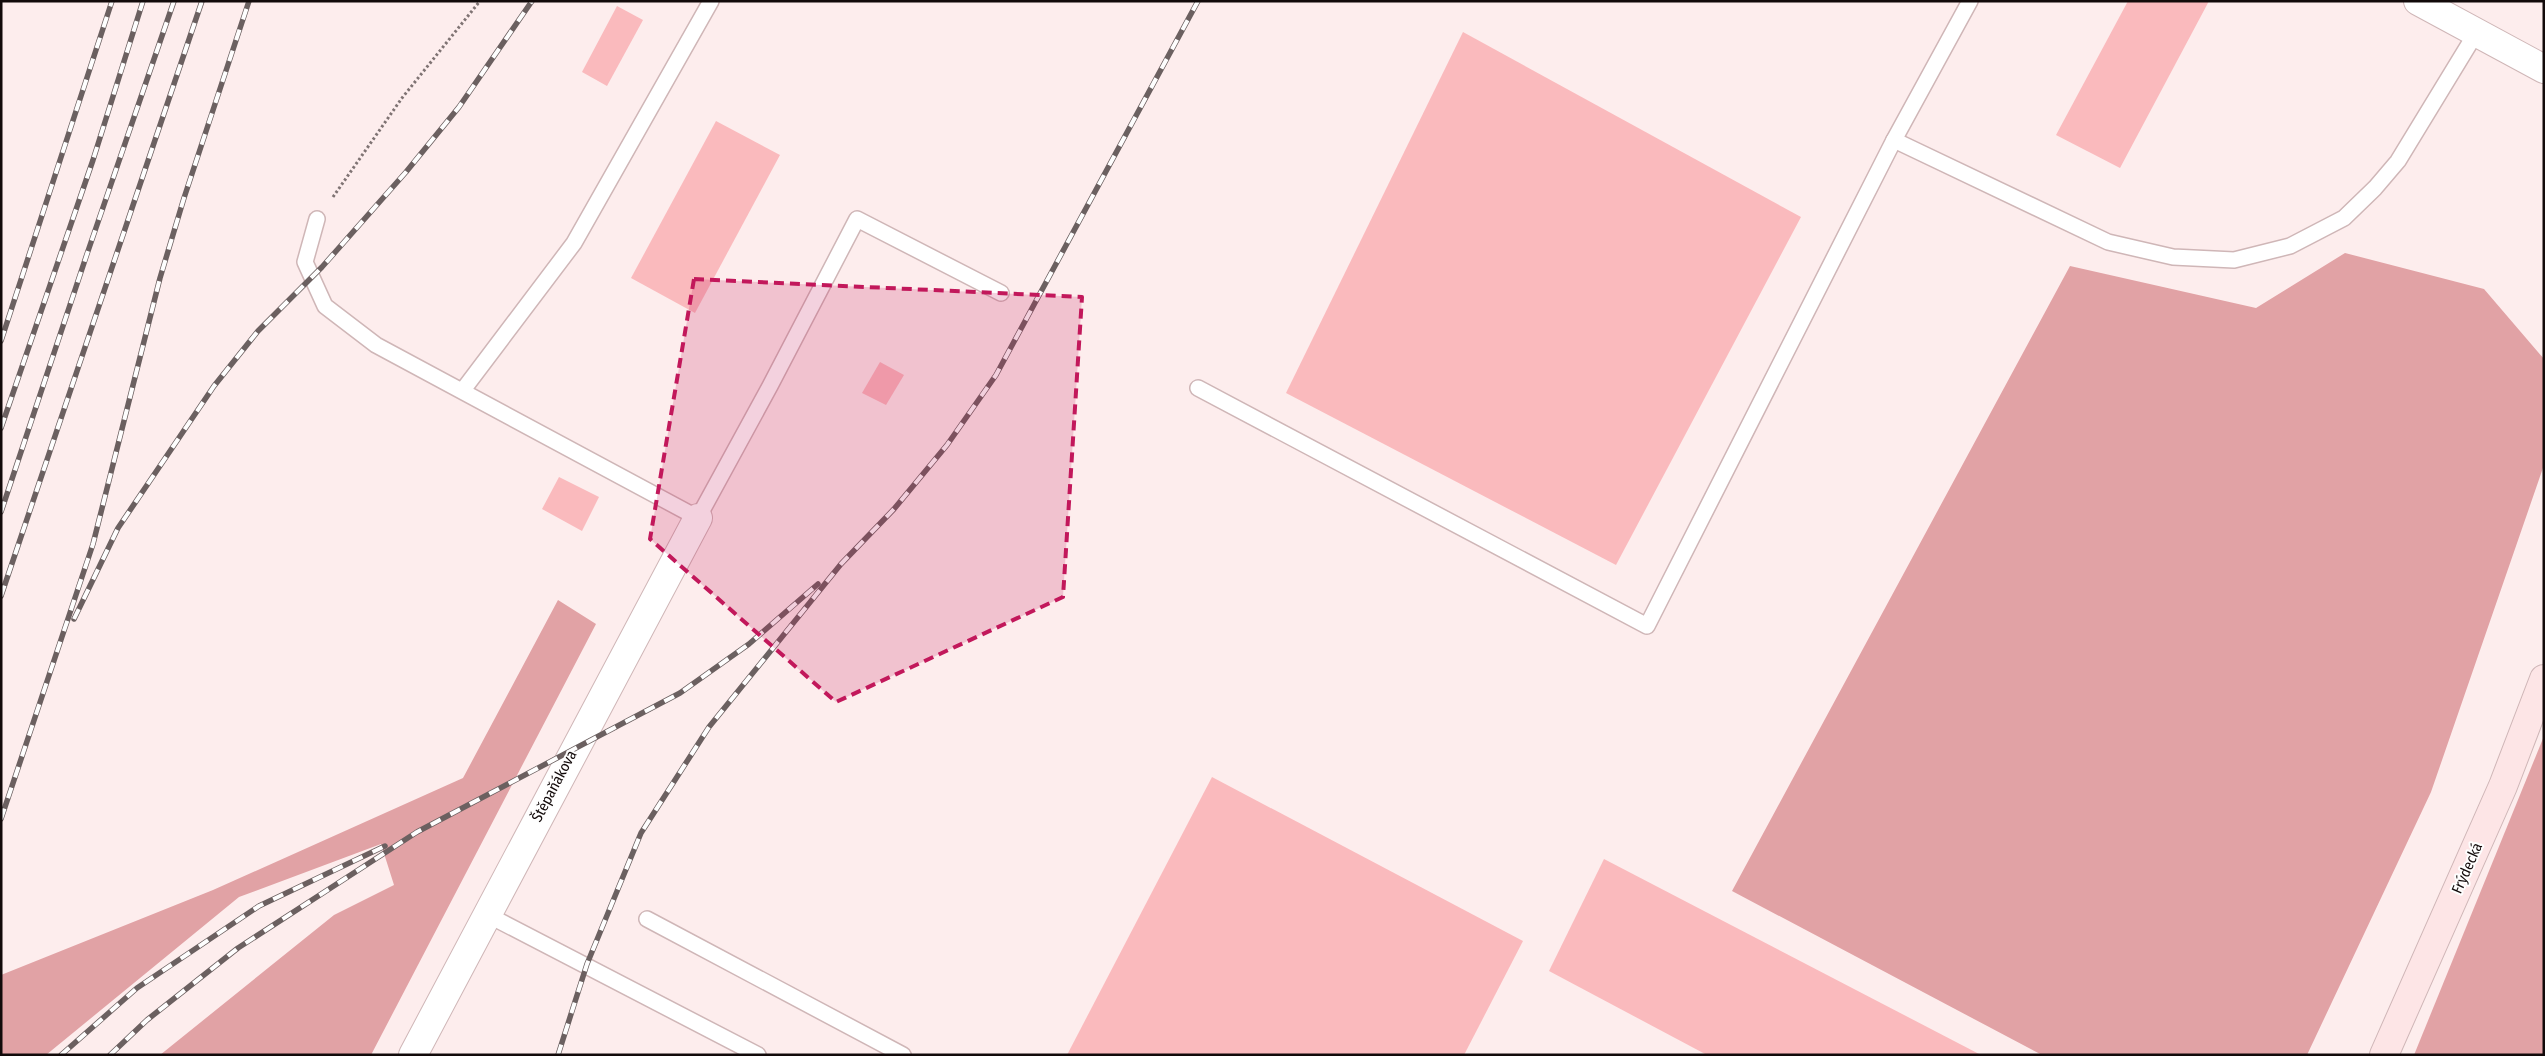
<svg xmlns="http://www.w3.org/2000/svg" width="2545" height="1056" font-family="'Fira Sans Condensed',sans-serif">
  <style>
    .forest { fill: #e1a2a5 }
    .building { fill: #fababd }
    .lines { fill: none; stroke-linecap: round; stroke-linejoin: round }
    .service-casing { stroke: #cfb6b7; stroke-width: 18 }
    .minor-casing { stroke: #cfb6b7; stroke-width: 30 }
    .secondary-casing { stroke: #cfb6b7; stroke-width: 30 }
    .path { stroke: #7f7373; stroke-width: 3; stroke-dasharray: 2.5 2.5; stroke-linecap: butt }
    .service { stroke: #fff; stroke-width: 15 }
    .minor { stroke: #fff; stroke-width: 28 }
    .secondary { stroke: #fde5e6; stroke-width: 28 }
    .rail-casing { stroke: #6b6060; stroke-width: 5.5 }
    .rail { stroke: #fefefe; stroke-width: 4; stroke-dasharray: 11; stroke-linecap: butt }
    .marked { fill: #c2185b; fill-opacity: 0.2; stroke: #c2185b; stroke-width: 4; stroke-dasharray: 10 6; stroke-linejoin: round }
    .labels { text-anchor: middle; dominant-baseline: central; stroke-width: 4; stroke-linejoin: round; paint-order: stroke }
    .street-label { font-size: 15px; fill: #120a0a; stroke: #fefefe }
  </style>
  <rect width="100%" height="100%" fill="#fdeded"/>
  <g class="forest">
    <polygon points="2345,253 2484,289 2544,359 2544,465 2431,792 2307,1055 2042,1055 1732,891 2070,266 2256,308"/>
    <polygon points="558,600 596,624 371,1055 160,1055 334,915 394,885 381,844 239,897 46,1055 1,1055 1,975 213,890 463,778"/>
    <polygon points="2544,736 2544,1055 2414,1055"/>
  </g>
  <g class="building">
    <polygon points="2128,1 2209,1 2120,168 2056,135"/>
    <polygon points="617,6 643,20 607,86 582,72"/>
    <polygon points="1463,32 1801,217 1616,565 1286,393"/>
    <polygon points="716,121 780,155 695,313 631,278"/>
    <polygon points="880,362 904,375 886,405 862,393"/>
    <polygon points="559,477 599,497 582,531 542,509"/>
    <polygon points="1212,777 1523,941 1464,1055 1067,1055"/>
    <polygon points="1604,859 1981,1055 1707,1055 1549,971"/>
  </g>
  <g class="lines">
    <defs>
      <g id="service">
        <polyline points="1894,140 2108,242 2173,257 2234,260 2290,246 2344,218 2375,188 2398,161 2476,33"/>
        <polyline points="317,219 305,262 325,306 376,345 698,518 770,386 857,219 1001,293"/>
        <polyline points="1198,388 1647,626 1894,140 1970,1"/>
        <polyline points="463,390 574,243 711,1"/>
        <polyline points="486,914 758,1055"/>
        <polyline points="647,919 903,1055"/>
      </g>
      <g id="minor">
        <polyline points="2418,1 2544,69"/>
        <polyline points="413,1055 698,518"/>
      </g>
      <polyline id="secondary" points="2384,1055 2503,786 2544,679"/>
    </defs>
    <use href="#service" class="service-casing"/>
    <use href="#minor" class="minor-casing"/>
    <use href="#secondary" class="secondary-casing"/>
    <polyline class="path" points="333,197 402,98 480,1"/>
    <use href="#service" class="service"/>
    <use href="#minor" class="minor"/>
    <use href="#secondary" class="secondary"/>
    <defs>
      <g id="rail">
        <polyline points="1,341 112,1"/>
        <polyline points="1,428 93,160 143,1"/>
        <polyline points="1,512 87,254 174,1"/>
        <polyline points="1,596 202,1"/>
        <polyline points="74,619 118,528 214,386 258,331 322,267 406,172 459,107 532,1"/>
        <polyline points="1,819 93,544 160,278 184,198 249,1"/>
        <polyline points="61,1055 137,988 259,906 385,846"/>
        <polyline points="110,1055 147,1020 238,948 417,832 680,693 749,644 818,584"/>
        <polyline points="558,1055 587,964 641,833 709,727 841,564 894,509 947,445 996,375 1198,1"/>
      </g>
    </defs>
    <use href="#rail" class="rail-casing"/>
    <use href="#rail" class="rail"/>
  </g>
  <path class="marked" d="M694 279 1082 297 1063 597 836 702 650 539Z"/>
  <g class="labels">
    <g class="street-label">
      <text transform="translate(554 786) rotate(-62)">Štěpaňákova</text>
      <text transform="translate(2467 868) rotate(-66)">Frýdecká</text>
    </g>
  </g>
  <rect width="2545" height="1056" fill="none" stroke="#120a0a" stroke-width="5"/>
</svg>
